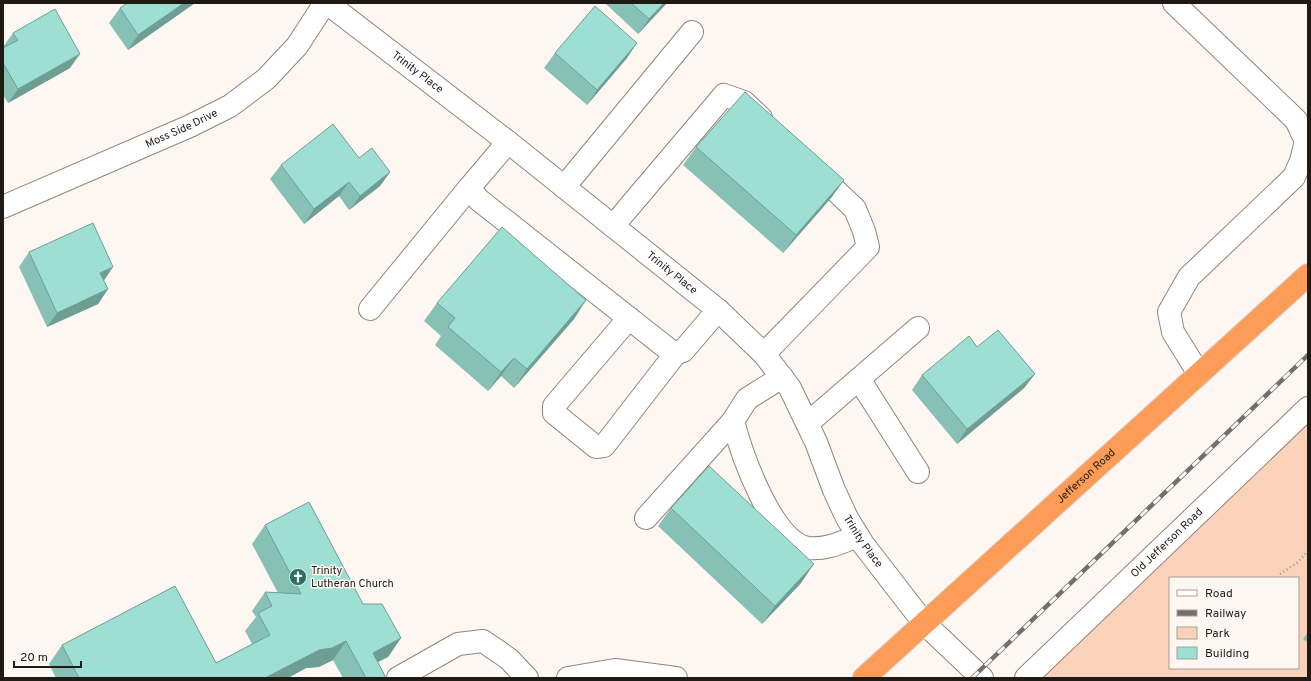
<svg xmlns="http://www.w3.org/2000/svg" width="1311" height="681" font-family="Overpass,sans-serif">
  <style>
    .green { fill: #f9d2b9; fill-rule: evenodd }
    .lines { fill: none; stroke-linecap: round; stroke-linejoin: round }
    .minor-casing { stroke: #958377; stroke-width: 24 }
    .highway-casing { stroke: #d7d6d5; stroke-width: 24 }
    .path { stroke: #a09893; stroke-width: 2.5; stroke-dasharray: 1 3; stroke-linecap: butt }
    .minor { stroke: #fff; stroke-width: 22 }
    .highway { stroke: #fc9c57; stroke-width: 22 }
    .rail-casing { stroke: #756e69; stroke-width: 4.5 }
    .rail { stroke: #fef6f1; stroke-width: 3; stroke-dasharray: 9; stroke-linecap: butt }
    .wall { fill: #87c1b5 }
    .shaded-wall { fill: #6e9d94 }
    .building { fill: #9de0d3; stroke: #6e9d94 }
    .labels { text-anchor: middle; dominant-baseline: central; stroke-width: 3; stroke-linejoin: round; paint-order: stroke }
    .street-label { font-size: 11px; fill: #201914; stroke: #fef6f1 }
    .poi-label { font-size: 11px; fill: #201914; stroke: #fef6f1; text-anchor: start }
  </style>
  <rect width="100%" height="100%" fill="#fef6f1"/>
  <path class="green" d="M1308 402V678H1015L1271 430ZM1170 578H1298V668H1170Z"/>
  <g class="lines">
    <defs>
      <g id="minor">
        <path id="s1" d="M327 3 508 142 718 310 764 354 790 388 816 442 834 490 847 518 863 544 924 623 982 678"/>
        <polyline points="1174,3 1296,120 1306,141 1301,161 1294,177 1189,277 1169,312 1173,332 1199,374"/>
        <polyline points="508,142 469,188 479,200 668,349 676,353 683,351 718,310"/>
        <polyline points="564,187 692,32"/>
        <path id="s2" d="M3 207 190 126 230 106 266 79 297 46 325 3"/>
        <polyline points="613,226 724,95 744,102 761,118"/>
        <polyline points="370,309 469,188"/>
        <polyline points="629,318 554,406 554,413 596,447 604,446 676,353"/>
        <polyline points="764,354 868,247 864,231 855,209 814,170"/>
        <path d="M782 377 747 399 733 421C741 452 772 543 808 548 826 550 842 542 858 536"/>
        <polyline points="859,379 918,472"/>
        <polyline points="808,423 918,328"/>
        <polyline points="646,518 733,421"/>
        <polyline points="398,678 458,644 483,641 509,659 527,678"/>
        <polyline points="568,678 615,670 676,678"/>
        <path id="s3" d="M1026 678 1308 408"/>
      </g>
      <g id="highway">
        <path id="s4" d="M864 678 1308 275"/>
      </g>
    </defs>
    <use href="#minor" class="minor-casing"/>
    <use href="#highway" class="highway-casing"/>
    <polyline class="path" points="1280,574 1297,563 1308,551"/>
    <use href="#minor" class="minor"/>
    <use href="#highway" class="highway"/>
    <defs>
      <polyline id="rail" points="972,678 1308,355"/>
    </defs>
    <use href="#rail" class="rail-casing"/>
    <use href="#rail" class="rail"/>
  </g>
  <g class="wall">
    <polygon points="195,3 128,50 109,23 120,8"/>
    <polygon points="605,3 667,3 638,34"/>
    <polygon points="13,33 70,68 8,103 3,95 3,47"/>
    <polygon points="555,53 627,58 587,105 544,68"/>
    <polygon points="696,147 844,180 831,198 783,253 683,165"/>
    <polygon points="359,158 390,172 380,186 349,210 339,196 304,224 270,179 281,165"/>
    <polygon points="29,252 104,281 108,289 98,304 47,327 19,267"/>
    <polygon points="586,300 574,319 514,388 501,376 488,391 435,345 441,336 424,321 437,303"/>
    <polygon points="977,347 1035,374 1024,388 957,444 912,390 922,375"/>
    <polygon points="671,508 801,583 762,624 658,526"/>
    <polygon points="265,525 363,604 401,638 388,657 378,662 386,678 343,678 333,660 319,667 306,668 288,678 56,678 49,664 62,645 216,663 252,644 245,631 256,617 252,611 265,592 278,593 252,544"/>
    <polygon points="1308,632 1308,643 1303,639"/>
  </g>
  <g class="shaded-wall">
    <polygon points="184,3 195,3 128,50 138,35"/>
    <polygon points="664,3 667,3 638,34 649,19"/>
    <polygon points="637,43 627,58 587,105 597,90"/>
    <polygon points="80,54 70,68 8,103 18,89"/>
    <polygon points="390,172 380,186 349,210 360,196"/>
    <polygon points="844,180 831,198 783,253 796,235"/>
    <polygon points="349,182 339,196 304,224 314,209"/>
    <polygon points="113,267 103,282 100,273"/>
    <polygon points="108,289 98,304 47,327 57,313"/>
    <polygon points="586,300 574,319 514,388 527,369"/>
    <polygon points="514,358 501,376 488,391 501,372"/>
    <polygon points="1035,374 1024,388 957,444 967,429"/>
    <polygon points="814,564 801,583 762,624 775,606"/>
    <polygon points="401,638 388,657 362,670 373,653"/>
    <polygon points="346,641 333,660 319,667 306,668 288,678 265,678 319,650"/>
  </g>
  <g class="building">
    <polygon points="127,3 184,3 138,35 120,8"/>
    <polygon points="631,3 664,3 649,19"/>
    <polygon points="595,6 637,43 597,90 555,53"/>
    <polygon points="55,9 80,54 18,89 3,63 3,48 18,40 13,33"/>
    <polygon points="745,92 844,180 796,235 696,147"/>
    <polygon points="333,124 359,158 372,148 390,172 360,196 349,182 314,209 281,165"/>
    <polygon points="93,223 113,267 100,273 108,289 57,313 29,252"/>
    <polygon points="502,227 586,300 527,369 514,358 501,372 448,327 455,318 437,303"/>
    <polygon points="998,330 1035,374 967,429 922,375 969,336 977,347"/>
    <polygon points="709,466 814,564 775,606 671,508"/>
    <polygon points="309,502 363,604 382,604 401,638 373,653 386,678 366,678 346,641 332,648 319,650 265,678 79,678 62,645 175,586 216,663 270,635 258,613 272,606 265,592 301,594 265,525"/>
  </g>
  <defs>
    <symbol id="church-disc" viewBox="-11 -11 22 22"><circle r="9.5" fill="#2b7166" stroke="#fef6f1"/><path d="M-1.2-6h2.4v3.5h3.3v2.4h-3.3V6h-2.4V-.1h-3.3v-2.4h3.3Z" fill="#fff"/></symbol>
  </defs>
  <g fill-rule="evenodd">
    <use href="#church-disc" x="288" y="567" width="20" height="20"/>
  </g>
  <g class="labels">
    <g class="street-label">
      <text stroke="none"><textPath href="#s1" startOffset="114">Trinity Place</textPath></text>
      <text stroke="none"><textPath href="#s2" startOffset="195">Moss Side Drive</textPath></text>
      <text stroke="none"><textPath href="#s1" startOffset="438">Trinity Place</textPath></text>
      <text stroke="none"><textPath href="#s4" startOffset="300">Jefferson Road</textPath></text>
      <text stroke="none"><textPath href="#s1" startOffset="774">Trinity Place</textPath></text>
      <text stroke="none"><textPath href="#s3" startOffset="195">Old Jefferson Road</textPath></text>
    </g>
    <g class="poi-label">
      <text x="311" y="571">Trinity<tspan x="311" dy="13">Lutheran Church</tspan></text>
    </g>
  </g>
  <rect width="1311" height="681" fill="none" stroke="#201914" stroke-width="8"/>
  <rect x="1169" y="577" width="130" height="92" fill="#fef6f1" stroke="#a59e99"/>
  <rect x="1177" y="590" width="20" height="6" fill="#ffffff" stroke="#a59e99"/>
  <text x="1205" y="597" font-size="12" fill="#201914">Road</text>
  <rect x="1177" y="610" width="20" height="6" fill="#756e69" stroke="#a59e99"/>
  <text x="1205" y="617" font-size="12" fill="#201914">Railway</text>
  <rect x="1177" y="627" width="20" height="12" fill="#f9d2b9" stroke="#a59e99"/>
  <text x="1205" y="637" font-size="12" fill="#201914">Park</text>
  <rect x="1177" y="647" width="20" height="12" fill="#9de0d3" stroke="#a59e99"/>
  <text x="1205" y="657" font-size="12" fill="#201914">Building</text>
  <path d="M14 661v6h67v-6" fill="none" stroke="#201914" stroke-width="2"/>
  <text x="20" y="661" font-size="12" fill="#201914" stroke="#fef6f1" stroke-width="3" paint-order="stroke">20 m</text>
</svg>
